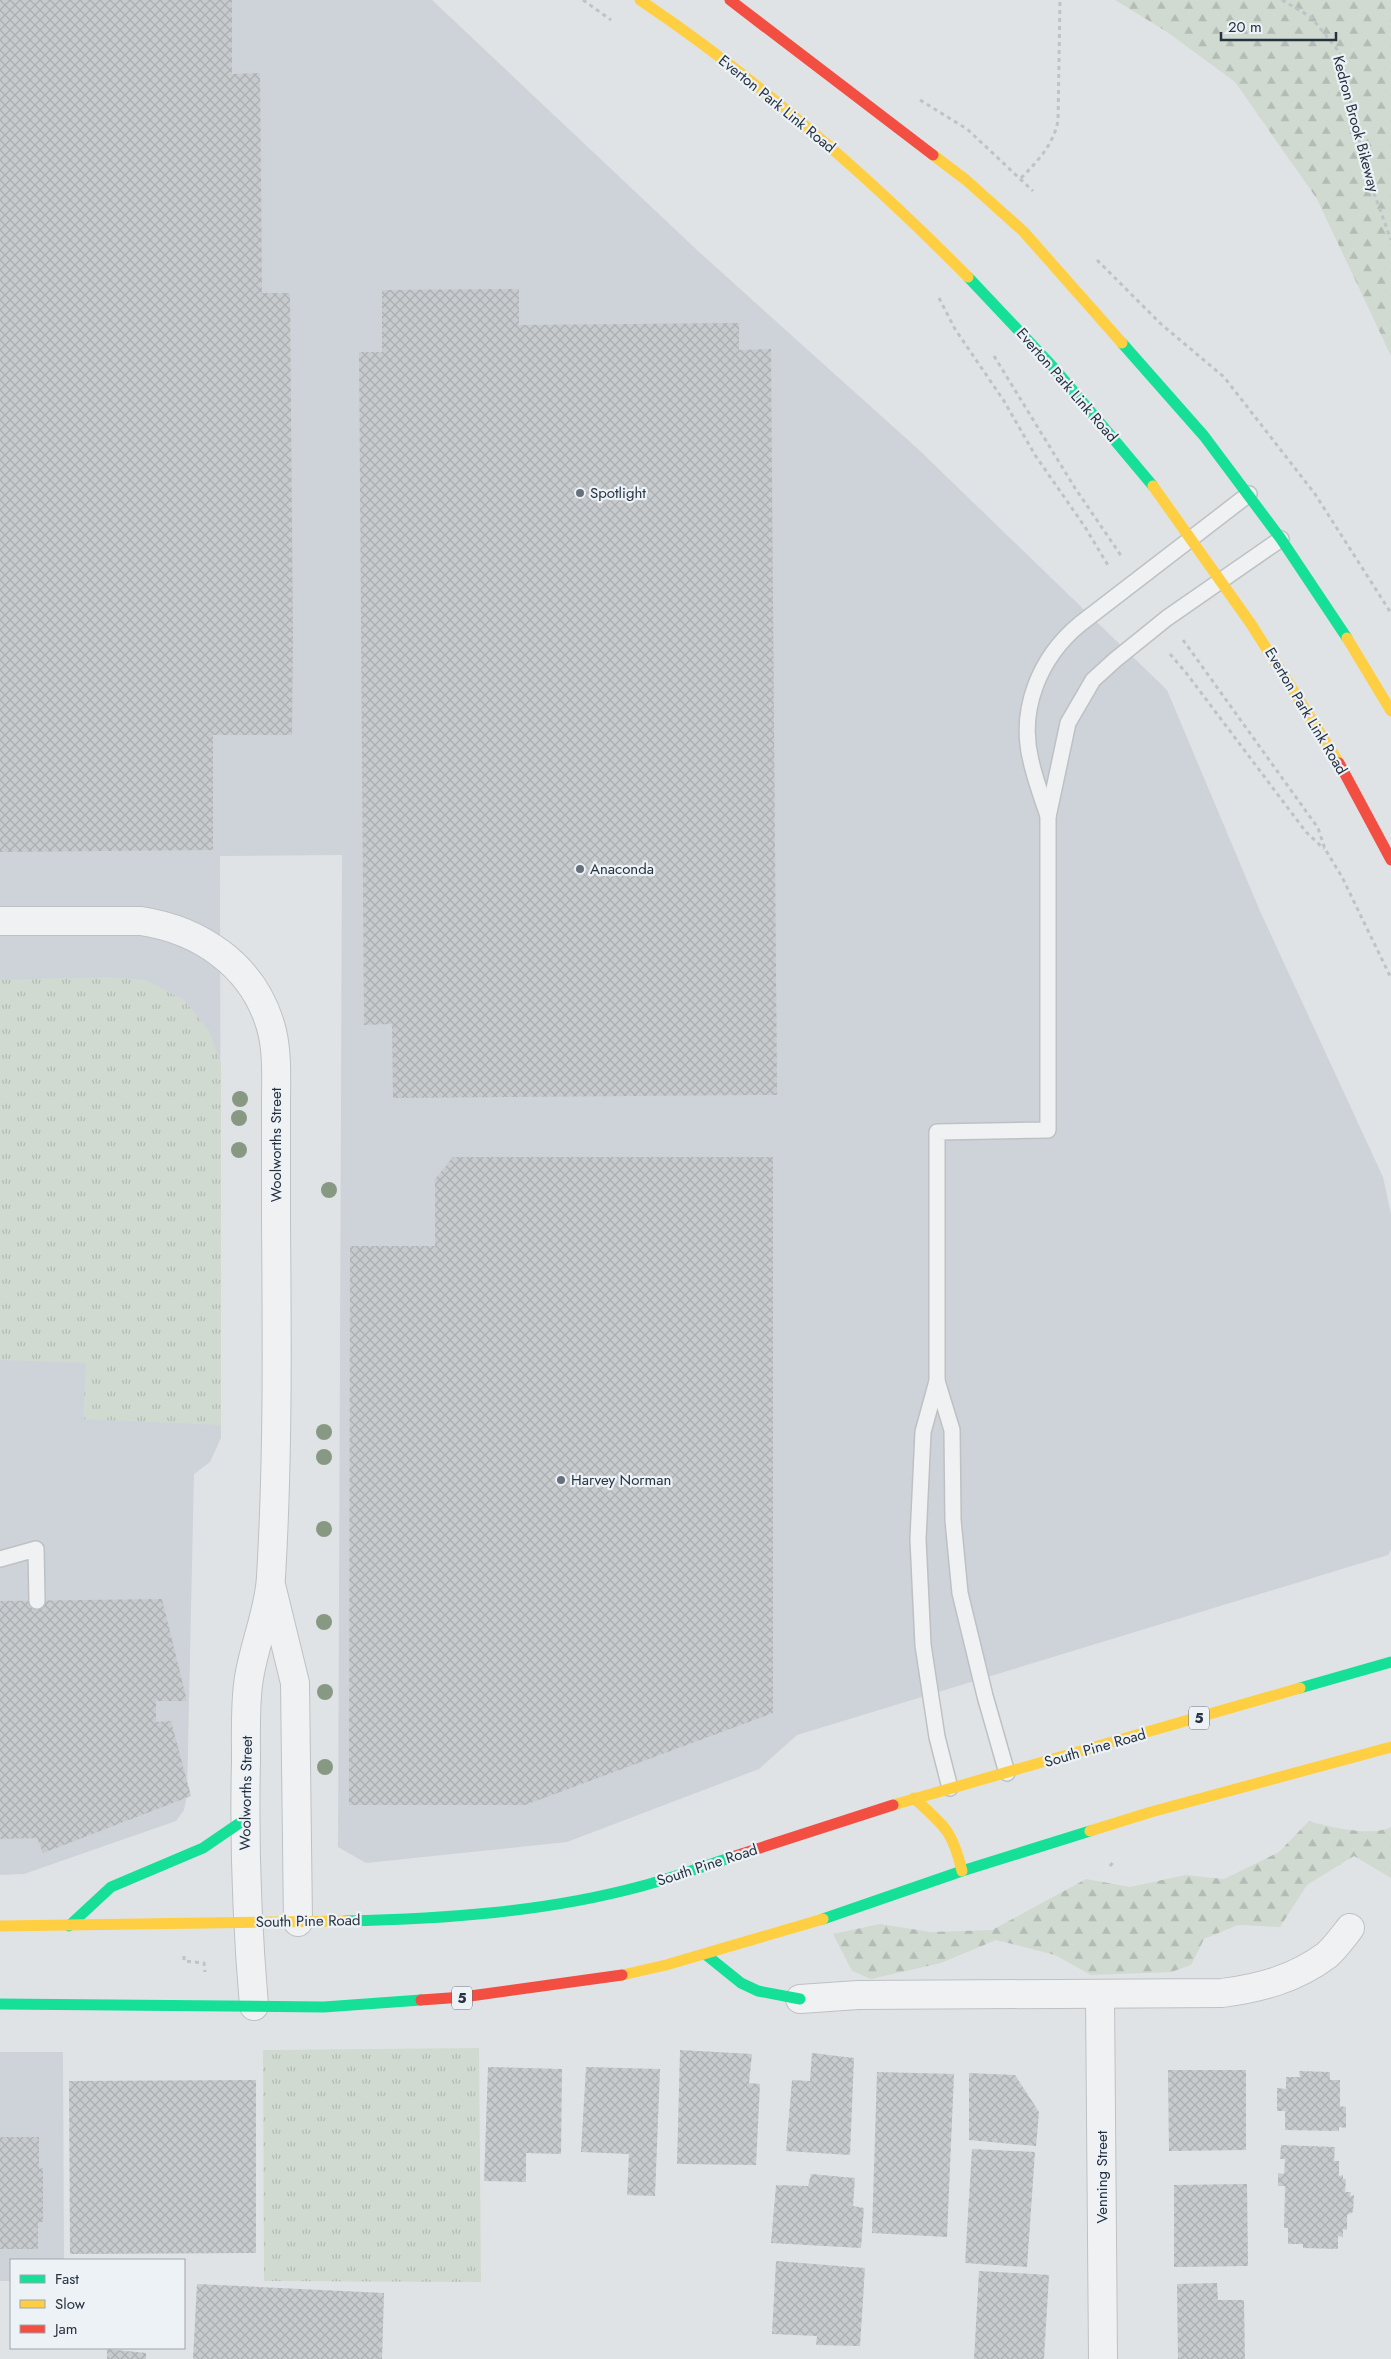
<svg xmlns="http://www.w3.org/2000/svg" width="1391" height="2359" font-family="Jost,sans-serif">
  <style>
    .built { fill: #cdd3d9 }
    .grass { fill: url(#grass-tufts) }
    .forest { fill: url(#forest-firs) }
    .building { fill: url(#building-cross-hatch) }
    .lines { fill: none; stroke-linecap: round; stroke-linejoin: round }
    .lane-casing { stroke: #bec1c4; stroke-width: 18 }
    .street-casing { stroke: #bec1c4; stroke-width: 30 }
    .path { stroke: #bfc2c6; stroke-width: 3; stroke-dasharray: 4 4; stroke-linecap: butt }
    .lane { stroke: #f0f1f2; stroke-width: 15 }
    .street { stroke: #f0f1f2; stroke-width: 28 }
    .fast { stroke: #16e098; stroke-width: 11 }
    .slow { stroke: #ffcf43; stroke-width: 11 }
    .jam { stroke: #f24e42; stroke-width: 11 }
    .tree { fill: #879983 }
    .poi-dot { fill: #67707a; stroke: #edf2f6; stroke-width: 2 }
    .labels { text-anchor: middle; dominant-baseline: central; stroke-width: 4.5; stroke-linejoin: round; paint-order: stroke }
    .shield { fill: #edf2f6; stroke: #626c77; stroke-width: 1 }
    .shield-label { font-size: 14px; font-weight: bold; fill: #263240 }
    .street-label { font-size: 15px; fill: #263240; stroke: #edf2f6 }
    .poi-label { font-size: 15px; fill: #263240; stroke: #edf2f6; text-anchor: start }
  </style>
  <defs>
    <pattern id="grass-tufts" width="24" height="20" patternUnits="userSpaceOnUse" patternTransform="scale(1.25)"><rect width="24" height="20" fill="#d1dad0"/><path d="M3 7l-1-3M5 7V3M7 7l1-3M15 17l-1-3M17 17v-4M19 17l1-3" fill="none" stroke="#b3bcb4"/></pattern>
    <pattern id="forest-firs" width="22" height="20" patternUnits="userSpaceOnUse" patternTransform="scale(1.25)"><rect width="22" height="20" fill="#d1dad0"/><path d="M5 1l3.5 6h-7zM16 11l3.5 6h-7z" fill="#b3bcb4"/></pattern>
    <pattern id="building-cross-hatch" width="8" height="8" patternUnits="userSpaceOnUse" patternTransform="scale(1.25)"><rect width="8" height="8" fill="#c8cbce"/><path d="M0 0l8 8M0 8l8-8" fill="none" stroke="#acafb2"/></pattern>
  </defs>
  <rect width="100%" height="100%" fill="#e0e3e6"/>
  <g class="built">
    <polygon points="0,0 432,0 698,251 919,450 1167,690 1260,911 1383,1177 1391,1214 1391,1550 1388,1555 797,1735 759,1769 567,1842 366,1863 338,1847 342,855 220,856 221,1438 210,1462 194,1474 187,1795 184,1810 176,1821 24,1874 0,1875"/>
    <polygon points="0,2052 63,2052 64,2260 11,2260 11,2281 0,2281"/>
  </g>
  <g class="grass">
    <polygon points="106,977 146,980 184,1000 209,1031 221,1063 221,1425 83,1419 86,1363 0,1360 0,980"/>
    <polygon points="479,2048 481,2282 264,2281 263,2050"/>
  </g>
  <g class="forest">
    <polygon points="1115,0 1391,0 1391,356 1317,199 1235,82 1167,32"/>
    <path d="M1309 1821C1329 1827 1372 1837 1391 1827V1878L1354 1856 1307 1885 1280 1927 1238 1925 1204 1939 1191 1965 1171 1972 1091 1975 1055 1955 996 1940 941 1963 871 1979 852 1971 833 1934 880 1924 931 1932 992 1930 1086 1879 1130 1887 1185 1875 1224 1879 1279 1852Z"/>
  </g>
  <g class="building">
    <polygon points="0,0 232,0 232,74 260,73 262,293 290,293 293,636 292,735 213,735 213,850 0,852"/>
    <polygon points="519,289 519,325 739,323 739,350 771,349 777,1095 393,1098 392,1024 364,1025 359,352 382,352 382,290"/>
    <polygon points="453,1157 773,1157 773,1713 525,1805 349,1805 350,1246 435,1246 435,1179"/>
    <polygon points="162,1599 187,1701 156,1701 156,1722 171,1721 191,1796 43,1853 37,1838 0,1839 0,1601"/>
    <polygon points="680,2050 752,2054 749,2083 760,2084 756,2165 677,2164"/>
    <polygon points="812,2053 854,2058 850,2155 786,2151 792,2080 810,2081"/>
    <polygon points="488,2067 562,2069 561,2154 526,2153 526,2182 484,2181"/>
    <polygon points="586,2067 660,2069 655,2196 627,2195 629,2154 581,2152"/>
    <polygon points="1168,2070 1246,2070 1246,2150 1169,2151"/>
    <polygon points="1299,2071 1330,2072 1330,2080 1340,2080 1340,2106 1346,2107 1346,2128 1339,2127 1339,2131 1285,2130 1285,2111 1277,2111 1277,2088 1286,2089 1286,2077 1300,2077"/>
    <polygon points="877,2072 954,2074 947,2237 872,2233"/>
    <polygon points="969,2073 1015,2075 1039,2112 1036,2146 969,2140"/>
    <polygon points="256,2080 256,2253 70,2254 69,2081"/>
    <polygon points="0,2137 39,2137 39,2169 43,2168 43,2222 38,2222 38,2249 0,2249"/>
    <polygon points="1281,2145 1335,2147 1334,2161 1339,2161 1339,2176 1343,2175 1343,2179 1346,2179 1345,2192 1351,2192 1350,2196 1354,2195 1353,2212 1347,2215 1347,2230 1343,2229 1343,2237 1338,2236 1338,2249 1303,2248 1303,2244 1288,2244 1288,2228 1284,2228 1285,2186 1278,2186 1278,2173 1284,2174 1285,2159 1280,2159"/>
    <polygon points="972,2149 1035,2152 1027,2267 965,2263"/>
    <polygon points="811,2174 855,2178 853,2206 864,2208 861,2248 771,2243 776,2185 808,2186"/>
    <polygon points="1247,2184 1248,2266 1174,2267 1174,2185"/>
    <polygon points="776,2261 865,2268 860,2346 816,2345 817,2336 772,2334"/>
    <polygon points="979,2271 1049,2275 1044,2359 974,2359"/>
    <polygon points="1217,2283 1218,2300 1244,2300 1245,2359 1178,2359 1177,2284"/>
    <polygon points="197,2284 384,2293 382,2359 193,2359"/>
    <polygon points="107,2349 146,2353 146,2359 107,2359"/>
  </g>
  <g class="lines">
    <defs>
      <g id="lane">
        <path d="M1048 816C1042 798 1035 779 1031 761 1018 709 1040 657 1080 624L1249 494"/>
        <polyline points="937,1381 952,1430 953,1520 960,1593 985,1696 1007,1773"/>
        <polyline points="0,1559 36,1549 37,1601"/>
        <polyline points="950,1788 937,1737 923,1645 918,1539 923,1432 937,1381 937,1132 1048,1130 1048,817 1068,723 1093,680 1115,660 1167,618 1281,539"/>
      </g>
      <g id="street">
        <path d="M0 921H141C200 930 252 965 270 1024 278 1049 276 1079 276 1105 276 1144 276 1183 276 1222 277 1340 278 1459 271 1577 269 1614 252 1649 248 1685 245 1710 246 1736 246 1761 244 1843 247 1924 254 2006"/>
        <polyline points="272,1589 295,1683 298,1922"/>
        <polyline points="1100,1995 1103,2359"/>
        <path d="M800 1999 858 1995 1222 1993C1260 1988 1295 1979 1327 1955 1335 1948 1343 1937 1350 1928"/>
      </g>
    </defs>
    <use href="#lane" class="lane-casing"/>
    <use href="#street" class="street-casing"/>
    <g class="path">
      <polyline points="583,0 611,20"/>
      <polyline points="1282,0 1311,17 1340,53 1366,171 1391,240"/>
      <polyline points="920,100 967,129 1033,191"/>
      <path d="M1021 178C1038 161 1053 145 1058 121L1060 0"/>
      <polyline points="1097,260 1161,324 1224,377 1315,494 1391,613"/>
      <polyline points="939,298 955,329 1004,401 1035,455 1085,527 1109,567"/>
      <polyline points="994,356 1075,488 1122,557"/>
      <polyline points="1183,640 1318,828 1325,849 1342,877 1391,978"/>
      <polyline points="1170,654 1187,674 1306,832 1324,849"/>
      <polyline points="1110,1866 1115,1860"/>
      <polyline points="184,1956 184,1961 204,1963 205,1972"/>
    </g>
    <use href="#lane" class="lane"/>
    <use href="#street" class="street"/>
    <g class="fast">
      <polyline points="968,277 1054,368 1153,486"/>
      <polyline points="1122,343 1204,436 1281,539 1347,638"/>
      <polyline points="1300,1688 1391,1662"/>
      <polyline points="823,1919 962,1871 1090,1831"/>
      <path d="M345 1921C444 1919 546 1912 642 1886 672 1878 702 1867 732 1857"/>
      <polyline points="69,1926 111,1887 203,1848 244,1820"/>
      <polyline points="705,1954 741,1983 758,1991 800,1999"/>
      <polyline points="0,2004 324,2007 421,2000"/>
    </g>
    <g class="slow">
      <path d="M640 0C759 80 867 175 968 277"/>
      <polyline points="933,155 966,180 1023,231 1122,343"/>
      <polyline points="1153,486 1251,624 1339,763"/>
      <polyline points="1347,638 1391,711"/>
      <path d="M914 1798C944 1826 952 1829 962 1871"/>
      <polyline points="893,1805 1300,1688"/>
      <polyline points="1090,1831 1151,1812 1391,1747"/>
      <polyline points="0,1926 345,1921"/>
      <polyline points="622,1975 666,1965 823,1919"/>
    </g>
    <g class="jam">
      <polyline points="730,0 933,155"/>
      <polyline points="1339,763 1391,860"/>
      <polyline points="732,1857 893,1805"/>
      <polyline points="421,2000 463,1997 622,1975"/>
    </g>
  </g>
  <g class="tree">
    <circle cx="240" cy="1099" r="8"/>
    <circle cx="239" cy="1118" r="8"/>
    <circle cx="239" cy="1150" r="8"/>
    <circle cx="329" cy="1190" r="8"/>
    <circle cx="324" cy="1432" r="8"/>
    <circle cx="324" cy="1457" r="8"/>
    <circle cx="324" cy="1529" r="8"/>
    <circle cx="324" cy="1622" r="8"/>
    <circle cx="325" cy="1692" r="8"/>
    <circle cx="325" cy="1767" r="8"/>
  </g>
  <g class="poi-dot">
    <circle cx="580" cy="493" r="5"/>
    <circle cx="580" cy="869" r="5"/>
    <circle cx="561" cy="1480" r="5"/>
  </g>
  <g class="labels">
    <g class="shield">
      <rect x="1189" y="1706.5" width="20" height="23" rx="4"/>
      <rect x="452" y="1986.5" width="20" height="23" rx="4"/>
    </g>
    <g class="shield-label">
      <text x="1199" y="1718">5</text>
      <text x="462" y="1998">5</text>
    </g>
    <g class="street-label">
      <text transform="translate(777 104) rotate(39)">Everton Park Link Road</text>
      <text transform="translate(1356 124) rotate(75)">Kedron Brook Bikeway</text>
      <text transform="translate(1067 385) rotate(49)">Everton Park Link Road</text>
      <text transform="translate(1306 711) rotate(59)">Everton Park Link Road</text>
      <text transform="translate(276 1145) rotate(-90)">Woolworths Street</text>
      <text transform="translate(1095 1748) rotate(-16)">South Pine Road</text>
      <text transform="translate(246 1793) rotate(-89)">Woolworths Street</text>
      <text transform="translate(707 1865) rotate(-18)">South Pine Road</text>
      <text transform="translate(308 1921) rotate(-1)">South Pine Road</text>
      <text transform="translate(1102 2177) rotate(-90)">Venning Street</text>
    </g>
    <g class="poi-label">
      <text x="590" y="493">Spotlight</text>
      <text x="590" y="869">Anaconda</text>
      <text x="571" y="1480">Harvey Norman</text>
    </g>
  </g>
  <rect x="10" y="2259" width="175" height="90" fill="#edf2f6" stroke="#9da5ad"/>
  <rect x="20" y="2275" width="25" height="8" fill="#16e098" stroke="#9da5ad"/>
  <text x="55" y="2284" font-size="15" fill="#263240">Fast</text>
  <rect x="20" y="2300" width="25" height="8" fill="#ffcf43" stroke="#9da5ad"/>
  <text x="55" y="2309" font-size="15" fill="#263240">Slow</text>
  <rect x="20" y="2325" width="25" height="8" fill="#f24e42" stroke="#9da5ad"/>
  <text x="55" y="2334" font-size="15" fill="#263240">Jam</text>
  <path d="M1221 32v8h115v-8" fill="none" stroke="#263240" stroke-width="2.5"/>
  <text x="1228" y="32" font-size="15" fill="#263240" stroke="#edf2f6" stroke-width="4" paint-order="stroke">20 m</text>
</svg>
